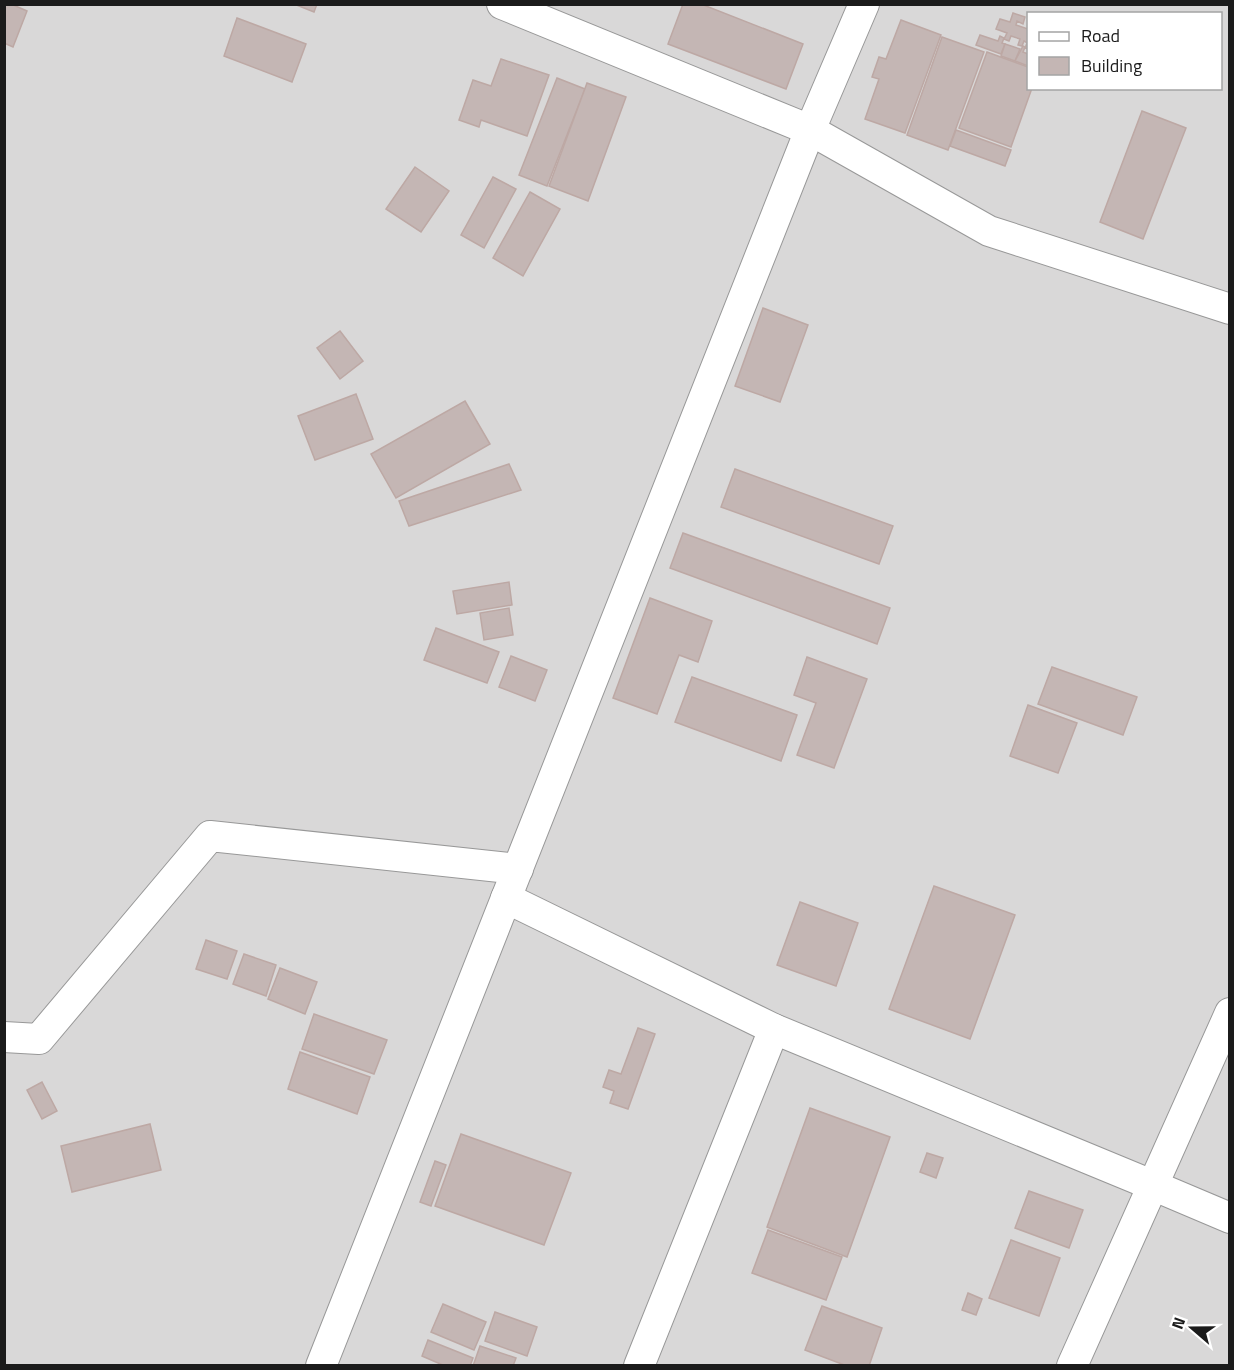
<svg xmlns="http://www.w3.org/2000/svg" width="1234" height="1370" font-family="'Titillium Web',sans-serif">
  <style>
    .residential { fill: #d9d8d8; fill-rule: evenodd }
    .building { fill: #c4b6b4; stroke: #bda8a4; stroke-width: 1.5 }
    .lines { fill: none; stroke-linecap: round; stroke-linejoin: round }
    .street-casing { stroke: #989898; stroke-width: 32 }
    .street { stroke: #fff; stroke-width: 30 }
  </style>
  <rect width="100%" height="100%" fill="#ece5e1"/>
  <path class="residential" d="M5 5H1229V1365H5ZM1028 14H1220V88H1028Z"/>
  <g class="building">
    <polygon points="5,4 11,4 27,11 13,47 4,43"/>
    <polygon points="294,4 317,4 314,12"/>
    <polygon points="683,4 701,4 803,44 786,89 668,44"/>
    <polygon points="1013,13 1025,17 1023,24 1017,21 1016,25 1028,29 1028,49 1025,48 1027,43 1024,41 1022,46 1018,45 1020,39 1011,36 1009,41 1004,39 1007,33 996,29 1000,19 1010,22"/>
    <polygon points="237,18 306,44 292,82 224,56"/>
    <polygon points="901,20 941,35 905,133 865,119 879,79 872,77 879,57 886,59"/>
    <polygon points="980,35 998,41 1000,36 1004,38 1002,43 1005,44 1001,54 976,45"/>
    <polygon points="942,37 984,52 948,150 907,135"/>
    <polygon points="1005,44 1020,49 1015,61 1001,56"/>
    <polygon points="1023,46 1025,47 1023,52 1028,54 1028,66 1015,61"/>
    <polygon points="987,52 1028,67 1028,88 1032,88 1011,147 959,128"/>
    <polygon points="501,59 549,75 527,136 481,120 479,127 459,120 473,80 491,86"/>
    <polygon points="557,78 585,89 547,186 519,175"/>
    <polygon points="587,83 626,97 588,201 549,186"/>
    <polygon points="1142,111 1186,128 1143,239 1100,222"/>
    <polygon points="956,130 1011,150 1005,166 950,146"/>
    <polygon points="415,167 449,191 421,232 386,209"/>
    <polygon points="493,177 516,189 484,248 461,235"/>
    <polygon points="530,192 560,209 523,276 493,258"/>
    <polygon points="763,308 808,325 780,402 735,386"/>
    <polygon points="340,331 363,361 340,379 317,348"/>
    <polygon points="356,394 373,439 315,460 298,416"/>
    <polygon points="465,401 490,444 396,498 371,454"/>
    <polygon points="509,464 521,490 409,526 399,501"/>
    <polygon points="735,469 893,526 879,564 721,507"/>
    <polygon points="683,533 890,608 877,644 670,568"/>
    <polygon points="509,582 512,605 457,614 453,591"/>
    <polygon points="650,598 712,621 698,662 679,655 657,714 613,698"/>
    <polygon points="509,608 513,635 484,640 480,613"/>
    <polygon points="436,628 499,652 487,683 424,660"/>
    <polygon points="511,656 547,670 535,701 499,687"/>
    <polygon points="807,657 867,679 834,768 797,755 816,703 794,695"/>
    <polygon points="1052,667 1137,697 1123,735 1038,704"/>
    <polygon points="692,677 797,715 781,761 675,722"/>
    <polygon points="1028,705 1077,723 1058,773 1010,756"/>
    <polygon points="934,886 1015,915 970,1039 889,1009"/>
    <polygon points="800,902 858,923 836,986 777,965"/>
    <polygon points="206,940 237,951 227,979 196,969"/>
    <polygon points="244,954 276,965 266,996 233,984"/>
    <polygon points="280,968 317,982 305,1014 268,999"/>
    <polygon points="314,1014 387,1040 374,1074 302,1049"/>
    <polygon points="638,1028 655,1034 628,1109 610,1103 614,1091 603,1087 609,1070 621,1074"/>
    <polygon points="300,1052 370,1077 357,1114 288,1089"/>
    <polygon points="42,1082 57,1111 42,1119 27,1090"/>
    <polygon points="810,1108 890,1137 847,1257 767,1227"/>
    <polygon points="150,1124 161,1170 72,1192 61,1146"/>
    <polygon points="461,1134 571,1173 544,1245 435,1206"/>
    <polygon points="927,1153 943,1158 936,1178 920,1172"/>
    <polygon points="435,1161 446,1165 431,1206 420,1202"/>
    <polygon points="1029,1191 1083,1210 1069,1248 1015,1228"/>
    <polygon points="768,1230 842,1257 826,1300 752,1273"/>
    <polygon points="1011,1240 1060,1258 1039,1316 989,1298"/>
    <polygon points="968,1293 982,1299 976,1315 962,1310"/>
    <polygon points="443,1304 486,1322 474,1350 431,1332"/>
    <polygon points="822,1306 882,1328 869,1366 847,1366 805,1350"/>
    <polygon points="495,1312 537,1327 527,1356 485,1341"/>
    <polygon points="428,1340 473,1358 470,1366 445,1366 422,1356"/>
    <polygon points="480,1346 516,1358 513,1366 473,1366"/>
  </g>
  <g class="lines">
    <defs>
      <g id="street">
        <polyline points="502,4 810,130 864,4"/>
        <polyline points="506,898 774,1029 1152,1185 1230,1218"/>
        <polyline points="4,1037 39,1039 210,836 518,869"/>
        <polyline points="321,1366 810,130 989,231 1230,309"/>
        <polyline points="639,1366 774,1029"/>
        <polyline points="1072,1366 1230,1013"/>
      </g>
    </defs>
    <use href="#street" class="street-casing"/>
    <use href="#street" class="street"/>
  </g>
  <rect width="1234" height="1370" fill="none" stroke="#1b1b1b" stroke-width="12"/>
  <rect x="1027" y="12" width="195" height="78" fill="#ffffff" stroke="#a4a4a4" stroke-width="1.5"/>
  <rect x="1039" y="32" width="30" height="9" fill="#ffffff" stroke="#a4a4a4" stroke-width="1.5"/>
  <text x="1081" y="42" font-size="18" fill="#1b1b1b">Road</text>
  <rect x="1039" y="57" width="30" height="18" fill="#c4b6b4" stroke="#a4a4a4" stroke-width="1.5"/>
  <text x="1081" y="72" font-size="18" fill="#1b1b1b">Building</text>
  <g transform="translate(1192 1328) rotate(290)" stroke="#ffffff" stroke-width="4.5" paint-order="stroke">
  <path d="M0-4.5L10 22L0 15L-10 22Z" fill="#1b1b1b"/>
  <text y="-9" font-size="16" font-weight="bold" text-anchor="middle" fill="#1b1b1b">N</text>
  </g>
</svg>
